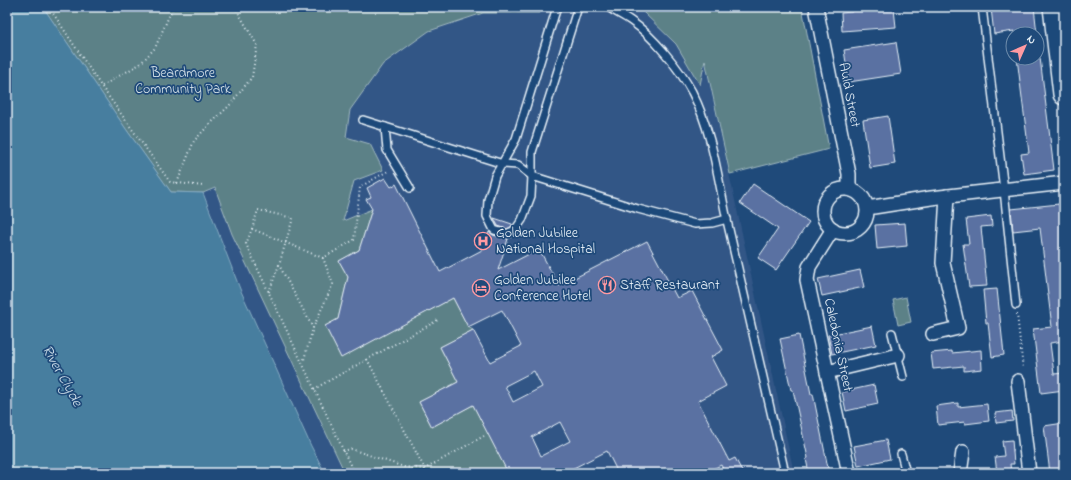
<svg xmlns="http://www.w3.org/2000/svg" width="1071" height="480" font-family="'Indie Flower',sans-serif">
  <style>
    .built { fill: #315686 }
    .green { fill: #5b8187; stroke: #a2b9c0 }
    .water { fill: #467e9f; stroke: #87acc3 }
    .building { fill: #5a71a2; stroke: #e8f1f8; fill-rule: evenodd }
    .lines { fill: none; stroke-linecap: round; stroke-linejoin: round }
    .service-casing { stroke: #e8f1f8; stroke-width: 10 }
    .minor-casing { stroke: #e8f1f8; stroke-width: 16 }
    .primary-casing { stroke: #e8f1f8; stroke-width: 24 }
    .path { stroke: #e8f1f8; stroke-width: 2; stroke-dasharray: 1 3; stroke-linecap: butt }
    .service { stroke: #1f4a7a; stroke-width: 7 }
    .minor { stroke: #1f4a7a; stroke-width: 13 }
    .primary { stroke: #1f4a7a; stroke-width: 21 }
    .labels { text-anchor: middle; dominant-baseline: central; stroke-width: 3.5; stroke-linejoin: round; paint-order: stroke }
    .park-label { font-size: 14px; fill: #d3e0e7; stroke: #1f4a7a }
    .street-label { font-size: 14px; fill: #e8f1f8; stroke: #1f4a7a }
    .poi-label { font-size: 14px; fill: #e8f1f8; stroke: #1f4a7a; text-anchor: start }
    .water-label { font-size: 15px; font-style: italic; fill: #d0e0eb; stroke: #1f4a7a }
  </style>
  <rect width="100%" height="100%" fill="#1f4a7a"/>
  <filter id="ink" filterUnits="userSpaceOnUse"><feTurbulence type="fractalNoise" baseFrequency=".025" numOctaves="2"/><feDisplacementMap in="SourceGraphic" scale="8" xChannelSelector="R" yChannelSelector="G"/><feConvolveMatrix kernelMatrix="1 2 1 2 8 2 1 2 1" color-interpolation-filters="sRGB"/></filter>
  <g filter="url(#ink)">
    <polygon class="built" points="264,7 693,7 794,473 325,473 311,446 240,289 203,193 228,183"/>
    <g class="green">
      <polygon points="43,7 542,7 540,13 483,13 429,31 383,64 350,110 346,137 370,144 383,170 354,181 343,221 372,209 359,250 339,261 348,277 338,319 325,326 341,357 453,298 468,327 473,330 440,347 458,382 419,402 432,427 473,405 508,472 506,473 345,473 232,234 215,188 203,193 171,192 126,129"/>
      <polygon points="634,7 802,7 829,149 730,174 705,60 700,85 676,44 642,11"/>
      <polygon points="906,297 911,322 898,325 893,300"/>
    </g>
    <polygon class="water" points="7,7 43,7 126,129 171,192 203,193 240,289 311,446 325,473 7,473"/>
    <g class="building">
      <polygon points="852,7 886,7 887,10 894,9 896,27 842,31 841,13 852,12"/>
      <polygon points="1002,7 1034,7 1037,34 1014,34 1014,31 994,34 991,8"/>
      <polygon points="896,42 901,74 849,82 844,50"/>
      <polygon points="1017,58 1040,58 1054,170 1024,174 1021,154 1029,153"/>
      <polygon points="888,116 895,164 870,168 863,120"/>
      <path d="M385 178 391 187 396 184 440 272 484 249 489 232 493 235 508 239 498 270 539 249 559 286 647 241 677 298 692 291 723 350 711 357 726 386 698 401 729 461 735 458 743 473H725L721 465 705 473H618L607 451 564 473H508L473 405 432 427 419 402 458 382 440 347 473 330 490 362 521 346 502 310 468 327 453 298 341 358 325 326 338 319 348 277 339 261 359 250 372 209 366 199 371 197 367 188ZM534 371 542 387 513 402 505 386ZM560 422 570 441 541 456 532 437Z"/>
      <polygon points="753,184 809,222 776,270 758,258 778,229 740,203"/>
      <polygon points="1059,204 1064,245 1064,341 1050,343 1054,374 1064,373 1064,390 1041,393 1033,329 1052,327 1040,228 1013,231 1011,209"/>
      <polygon points="991,216 992,226 981,227 987,286 969,287 963,244 969,244 966,219"/>
      <polygon points="494,218 512,224 512,226 507,229 498,226"/>
      <polygon points="905,223 907,246 877,249 875,225"/>
      <polygon points="860,270 864,287 822,296 818,279"/>
      <polygon points="997,289 1004,355 992,357 988,323 986,323 983,290"/>
      <polygon points="872,326 876,345 832,354 828,335"/>
      <polygon points="799,335 811,394 813,394 829,473 809,473 806,459 808,458 793,390 791,390 780,339"/>
      <polygon points="981,350 982,369 964,371 964,366 933,369 931,353 952,351 952,353"/>
      <polygon points="874,385 878,404 846,411 842,392"/>
      <polygon points="958,403 958,407 987,404 989,421 965,424 965,422 938,425 936,406"/>
      <polygon points="1012,411 1013,421 996,423 995,413"/>
      <polygon points="1064,423 1064,437 1062,438 1064,454 1064,473 1050,473 1044,426"/>
      <polygon points="886,440 890,459 858,466 854,446"/>
      <polygon points="1012,440 1014,464 1010,464 1011,473 997,473 995,457 1004,456 1002,441"/>
    </g>
    <g class="lines">
      <defs>
        <g id="service">
          <polyline points="557,7 516,139 495,176 488,200 487,216 494,230 507,234 515,230 522,220 531,196 532,176 532,152 578,7"/>
          <path d="M608 7C615 12 624 16 631 21 653 36 679 68 692 92 713 133 718 180 728 225 747 308 766 390 785 473"/>
          <polyline points="982,7 1004,190 1016,305"/>
          <polyline points="363,120 503,164 518,165 532,176 638,209 695,224 712,223 727,219"/>
          <polyline points="385,127 387,150 410,188"/>
          <polyline points="892,333 903,377"/>
          <polyline points="901,454 906,473"/>
        </g>
        <g id="minor">
          <polyline points="816,7 849,174 849,189"/>
          <circle cx="845" cy="211" r="22"/>
          <polyline points="867,208 931,198 1064,183"/>
          <polyline points="833,229 809,267 807,280 849,473"/>
          <polyline points="933,334 958,328 943,263 947,196"/>
          <polyline points="827,372 898,355"/>
          <polyline points="1018,381 1029,473"/>
          <polyline points="960,473 963,452"/>
        </g>
        <polyline id="primary" points="1054,7 1064,94"/>
      </defs>
      <use href="#service" class="service-casing"/>
      <use href="#minor" class="minor-casing"/>
      <use href="#primary" class="primary-casing"/>
      <g class="path">
        <polyline points="49,7 101,86 170,182 203,186"/>
        <polyline points="102,86 140,64 155,48 173,7"/>
        <polyline points="177,183 194,141 206,128 229,106 252,77 257,45 235,7"/>
        <polyline points="252,229 258,210 293,218 279,265 313,328"/>
        <polyline points="323,258 252,229 246,244 354,473"/>
        <polyline points="269,292 279,265"/>
        <polyline points="1017,314 1023,369"/>
        <polyline points="367,359 427,473"/>
        <polyline points="303,363 313,328 333,284 323,258 354,240 360,187 388,171"/>
        <polyline points="314,389 438,320"/>
        <polyline points="343,451 351,449 404,467 425,469 484,436"/>
        <polyline points="423,473 425,469"/>
      </g>
      <use href="#service" class="service"/>
      <use href="#minor" class="minor"/>
      <use href="#primary" class="primary"/>
    </g>
  </g>
  <defs>
    <symbol id="hospital-ring" viewBox="-11 -11 22 22"><circle r="9.5" fill="#1f4a7a" stroke="#ff9aa2" stroke-width="1.5"/><path d="M-5-5h3v3.5h4V-5h3V5h-3V1.5h-4V5h-3Z" fill="#ff9aa2"/></symbol>
    <symbol id="restaurant-ring" viewBox="-11 -11 22 22"><circle r="9.5" fill="#1f4a7a" stroke="#ff9aa2" stroke-width="1.5"/><path d="M-5-6h1v4h1v-4h1v4h1v-4h1v5L-1.5 .5V6h-2V.5L-5-1ZM5-6V6H3V1.5H1.5Q1.5-4 5-6Z" fill="#ff9aa2"/></symbol>
    <symbol id="hotel-ring" viewBox="-11 -11 22 22"><circle r="9.5" fill="#1f4a7a" stroke="#ff9aa2" stroke-width="1.5"/><path d="M-6-4.5h1.5V1H6V5H4.5V3h-9V5H-6ZM-4 0a1.8 1.8 0 1 1 3.6 0ZM.5 0V-2.5h3Q6-2.5 6 0Z" fill="#ff9aa2"/></symbol>
  </defs>
  <g fill-rule="evenodd">
    <use href="#hospital-ring" x="473" y="231" width="20" height="20"/>
    <use href="#restaurant-ring" x="597" y="275" width="20" height="20"/>
    <use href="#hotel-ring" x="471" y="278" width="20" height="20"/>
  </g>
  <g class="labels">
    <g class="park-label">
      <text x="183" y="73">Beardmore<tspan x="183" dy="16">Community Park</tspan></text>
    </g>
    <g class="street-label">
      <text transform="translate(849 95) rotate(79)">Auld Street</text>
      <text transform="translate(838 345) rotate(78)">Caledonia Street</text>
    </g>
    <g class="poi-label">
      <text x="496" y="233">Golden Jubilee<tspan x="496" dy="16">National Hospital</tspan></text>
      <text x="494" y="280">Golden Jubilee<tspan x="494" dy="16">Conference Hotel</tspan></text>
      <text x="620" y="285">Staff Restaurant</text>
    </g>
    <g class="water-label">
      <text transform="translate(62 376) rotate(61)">River Clyde</text>
    </g>
  </g>
  <rect width="1071" height="480" fill="none" stroke="#1f4a7a" stroke-width="24"/>
  <rect x="12" y="12" width="1047" height="456" fill="none" stroke="#e8f1f8" stroke-width="1.5" filter="url(#ink)"/>
  <g transform="translate(1025 46) rotate(45)"><circle r="19" fill="#1f4a7a" stroke="#6f8dac"/>
  <path d="M0-3L7 15L0 10L-7 15Z" fill="#ff9aa2"/>
  <text y="-6" font-size="11" font-weight="bold" text-anchor="middle" fill="#e8f1f8">N</text>
  </g>
</svg>
